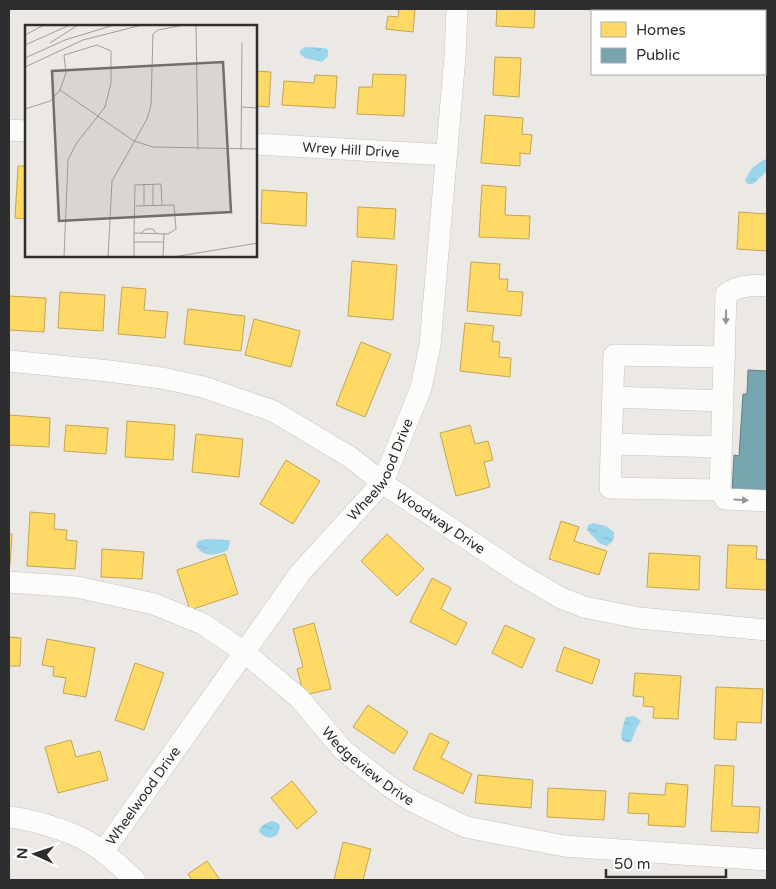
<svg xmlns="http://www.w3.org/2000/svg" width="776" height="889" font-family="'Varela Round',sans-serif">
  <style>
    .water { fill: url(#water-ripples) }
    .homes { fill: #ffd966; stroke: #c0a655 }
    .public { fill: #76a5af; stroke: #608188 }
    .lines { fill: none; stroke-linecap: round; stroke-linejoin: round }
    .minor-casing { stroke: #c5c4c5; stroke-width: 22 }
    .minor { stroke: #fcfcfb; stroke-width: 21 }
    .oneway { fill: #959594 }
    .labels { text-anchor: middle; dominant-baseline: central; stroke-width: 5; stroke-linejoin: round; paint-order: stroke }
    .street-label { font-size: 14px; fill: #2e2e2e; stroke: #fff }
    .inset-road { fill: none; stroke: #a09e9b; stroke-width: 1 }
    .view { fill: #706f6e; fill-opacity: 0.15; stroke: #706f6e; stroke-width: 2.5 }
    .inset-edge { fill: none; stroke: #2e2e2e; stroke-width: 2.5 }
  </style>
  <defs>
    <pattern id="water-ripples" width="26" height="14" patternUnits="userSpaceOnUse" patternTransform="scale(1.25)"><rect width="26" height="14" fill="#99d6ec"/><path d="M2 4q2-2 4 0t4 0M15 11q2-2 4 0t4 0" fill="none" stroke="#84b8cb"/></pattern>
  </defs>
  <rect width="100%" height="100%" fill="#ece8e4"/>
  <g class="water">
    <polygon points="304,47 325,48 328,50 328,56 322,62 305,58 300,54 300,51"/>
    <polygon points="765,159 767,161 767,171 753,184 747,184 745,180 752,168"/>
    <path d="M593 523 606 526 614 532C614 539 613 542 607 546L599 543 587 530 588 525Z"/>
    <path d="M207 539 228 540 230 541 228 550C217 556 202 558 196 545L198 541Z"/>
    <path d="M634 716 641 721 637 727 631 742C615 745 623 726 626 717Z"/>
    <path d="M272 821 278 823 280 826 278 834C271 840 265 838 259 832 260 825 266 823 272 821Z"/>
  </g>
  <g class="homes">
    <polygon points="399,9 415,9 413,32 386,29 388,16 398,17"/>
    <polygon points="497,9 535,9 534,28 496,26"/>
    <polygon points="495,57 521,58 519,97 493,95"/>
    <polygon points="256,71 271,72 269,107 256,106"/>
    <polygon points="373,74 406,75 404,116 357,114 359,87 372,87"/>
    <polygon points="315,75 337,76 335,108 282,105 284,81 314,83"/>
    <polygon points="485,115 523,118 522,134 532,135 530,154 520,153 520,166 481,163"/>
    <polygon points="18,166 26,166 26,219 15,218"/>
    <polygon points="482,185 506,187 505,215 530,216 529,239 479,237"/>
    <polygon points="262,190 307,193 306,226 261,223"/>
    <polygon points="358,207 396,209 394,239 357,237"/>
    <polygon points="739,212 767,214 767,251 737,249"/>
    <polygon points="352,261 397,265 393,320 348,316"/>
    <polygon points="471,262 500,264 499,279 508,279 507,291 523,292 521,316 467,311"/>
    <polygon points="122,287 146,289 144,310 168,312 165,338 118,334"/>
    <polygon points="60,292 105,295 103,331 58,328"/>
    <polygon points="9,296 46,298 44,332 9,330"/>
    <polygon points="188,309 245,316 241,351 184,344"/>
    <polygon points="254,319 300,331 291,367 245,355"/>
    <polygon points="465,323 494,326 492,341 500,342 499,357 511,358 510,377 460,371"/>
    <polygon points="361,342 391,354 365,417 336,405"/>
    <polygon points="9,415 50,418 49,447 9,445"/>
    <polygon points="127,421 175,425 173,460 125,457"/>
    <polygon points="66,425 108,428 106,454 64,451"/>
    <polygon points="470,425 475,444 488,441 493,460 484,462 490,487 456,496 440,433"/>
    <polygon points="196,434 243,439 239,477 192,472"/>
    <polygon points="286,460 320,481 293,524 260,504"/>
    <polygon points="30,512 55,514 54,529 67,530 66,540 77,541 75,569 27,566"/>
    <polygon points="561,521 579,527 574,541 607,551 599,575 549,559"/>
    <polygon points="9,534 12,534 10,565 9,565"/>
    <polygon points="387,534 424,569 397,596 361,561"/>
    <polygon points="728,545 757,546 756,559 767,560 767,590 726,588"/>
    <polygon points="102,549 144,552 142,579 101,577"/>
    <polygon points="649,553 700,556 699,590 647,587"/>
    <polygon points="225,554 238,594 190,610 177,570"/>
    <polygon points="432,578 451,588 441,609 467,623 456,645 410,622"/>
    <polygon points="314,623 331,689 304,695 297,669 303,667 293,629"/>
    <polygon points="505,625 535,639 522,668 492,653"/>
    <polygon points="9,637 21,638 20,666 9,666"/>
    <polygon points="47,639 95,648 86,697 63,693 66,678 53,676 54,667 42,665"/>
    <polygon points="564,647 600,660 592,684 556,671"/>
    <polygon points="135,663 164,673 144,730 115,720"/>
    <polygon points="635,673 681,676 678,719 653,718 654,707 643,706 644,697 633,696"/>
    <polygon points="716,687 763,689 761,723 737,722 736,740 714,739"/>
    <polygon points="368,705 408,732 394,754 353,727"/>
    <polygon points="430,733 449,742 441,758 472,774 463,794 413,769"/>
    <polygon points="71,740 76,757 100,751 108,780 58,793 45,747"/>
    <polygon points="715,765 734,766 732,806 760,807 758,833 711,831"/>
    <polygon points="478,775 533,780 531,808 475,803"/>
    <polygon points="292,781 317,812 297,829 271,798"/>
    <polygon points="666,783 688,785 685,827 648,825 649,814 628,813 629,793 665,795"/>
    <polygon points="548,788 606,791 604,820 547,817"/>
    <polygon points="343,842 371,849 363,880 334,880"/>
    <polygon points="207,861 220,880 192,880 188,874"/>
  </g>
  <polygon class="public" points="748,370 767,371 767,495 732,493 734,455 739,456 743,394 747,394"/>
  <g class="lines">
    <defs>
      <g id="minor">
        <polyline points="9,130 26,131"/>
        <path id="s1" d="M256 144 446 155"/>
        <path d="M767 286C752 285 740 285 726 294L720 490 725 499 767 501"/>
        <path id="s2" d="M9 361 109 371 162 378 203 387 273 411 350 457 387 486 520 574 561 598 584 607 639 618 767 630"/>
        <polyline points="613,397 723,401"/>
        <polyline points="612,444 721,447"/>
        <polyline points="720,490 610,488 614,355 725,357"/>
        <path id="s3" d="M9 582 77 587 154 604 203 624 244 652 299 698 343 750 386 784 410 800 466 827 564 846 767 860"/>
        <path d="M9 817C31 819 71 831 90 843 107 853 121 867 135 880"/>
        <path id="s4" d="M103 852 301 572 383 482 421 388 430 345 455 56 457 9"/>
      </g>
    </defs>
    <use href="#minor" class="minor-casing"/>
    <use href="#minor" class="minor"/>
  </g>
  <defs><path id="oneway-solid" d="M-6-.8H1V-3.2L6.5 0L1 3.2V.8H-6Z" transform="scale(1.25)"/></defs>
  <g class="oneway">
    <use href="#oneway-solid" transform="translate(726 317) rotate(91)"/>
    <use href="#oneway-solid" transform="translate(741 500) rotate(3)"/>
  </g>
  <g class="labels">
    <g class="street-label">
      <text stroke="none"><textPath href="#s1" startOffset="95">Wrey Hill Drive</textPath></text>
      <text stroke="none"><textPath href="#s4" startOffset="474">Wheelwood Drive</textPath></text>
      <text stroke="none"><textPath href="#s2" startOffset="471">Woodway Drive</textPath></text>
      <text stroke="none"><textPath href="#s3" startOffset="419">Wedgeview Drive</textPath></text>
      <text stroke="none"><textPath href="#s4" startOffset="69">Wheelwood Drive</textPath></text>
    </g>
  </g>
  <g transform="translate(25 25)">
    <rect width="232" height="232" fill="#ece8e4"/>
    <path class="inset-road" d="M171 0 173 125M0 10 19 0M25 18 53 0M0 20 45 0M0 33 40 15 89 0M0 42 58 15 117 0M35 65 109 116 128 122 233 124M216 82 233 83M0 84 25 76 35 65 41 48 39 30 72 20 86 26V58L80 82 51 119 43 135 39 232M216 125 217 18M119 159V181M128 159V180M109 208 110 160 136 159 137 180M116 208 121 204H128L131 208M109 217H139M0 232H124M83 232 87 156 122 94 126 80 128 9 133 5 159 0M109 232V208L143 209 151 204 149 180 111 181M138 232 139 208M148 232 233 218"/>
    <path class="view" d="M198 37 206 187 34 196 27 46Z"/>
    <rect width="232" height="232" class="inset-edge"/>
  </g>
  <rect width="776" height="889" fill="none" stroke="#2e2e2e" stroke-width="20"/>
  <rect x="591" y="10" width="175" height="65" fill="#ffffff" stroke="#ababab"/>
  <rect x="601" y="22" width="25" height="15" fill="#ffd966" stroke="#ababab"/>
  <text x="636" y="35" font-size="15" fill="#2e2e2e">Homes</text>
  <rect x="601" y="48" width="25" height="15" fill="#76a5af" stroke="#ababab"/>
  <text x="636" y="60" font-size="15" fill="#2e2e2e">Public</text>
  <g transform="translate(35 854) rotate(273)" stroke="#ffffff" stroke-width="4" paint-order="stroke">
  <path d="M0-4L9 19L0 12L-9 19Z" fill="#2e2e2e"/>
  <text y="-8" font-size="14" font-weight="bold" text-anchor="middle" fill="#2e2e2e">N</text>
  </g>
  <path d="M606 869v8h120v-8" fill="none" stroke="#2e2e2e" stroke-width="2.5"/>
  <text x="614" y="869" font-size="15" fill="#2e2e2e" stroke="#ffffff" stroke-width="4" paint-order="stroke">50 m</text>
</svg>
